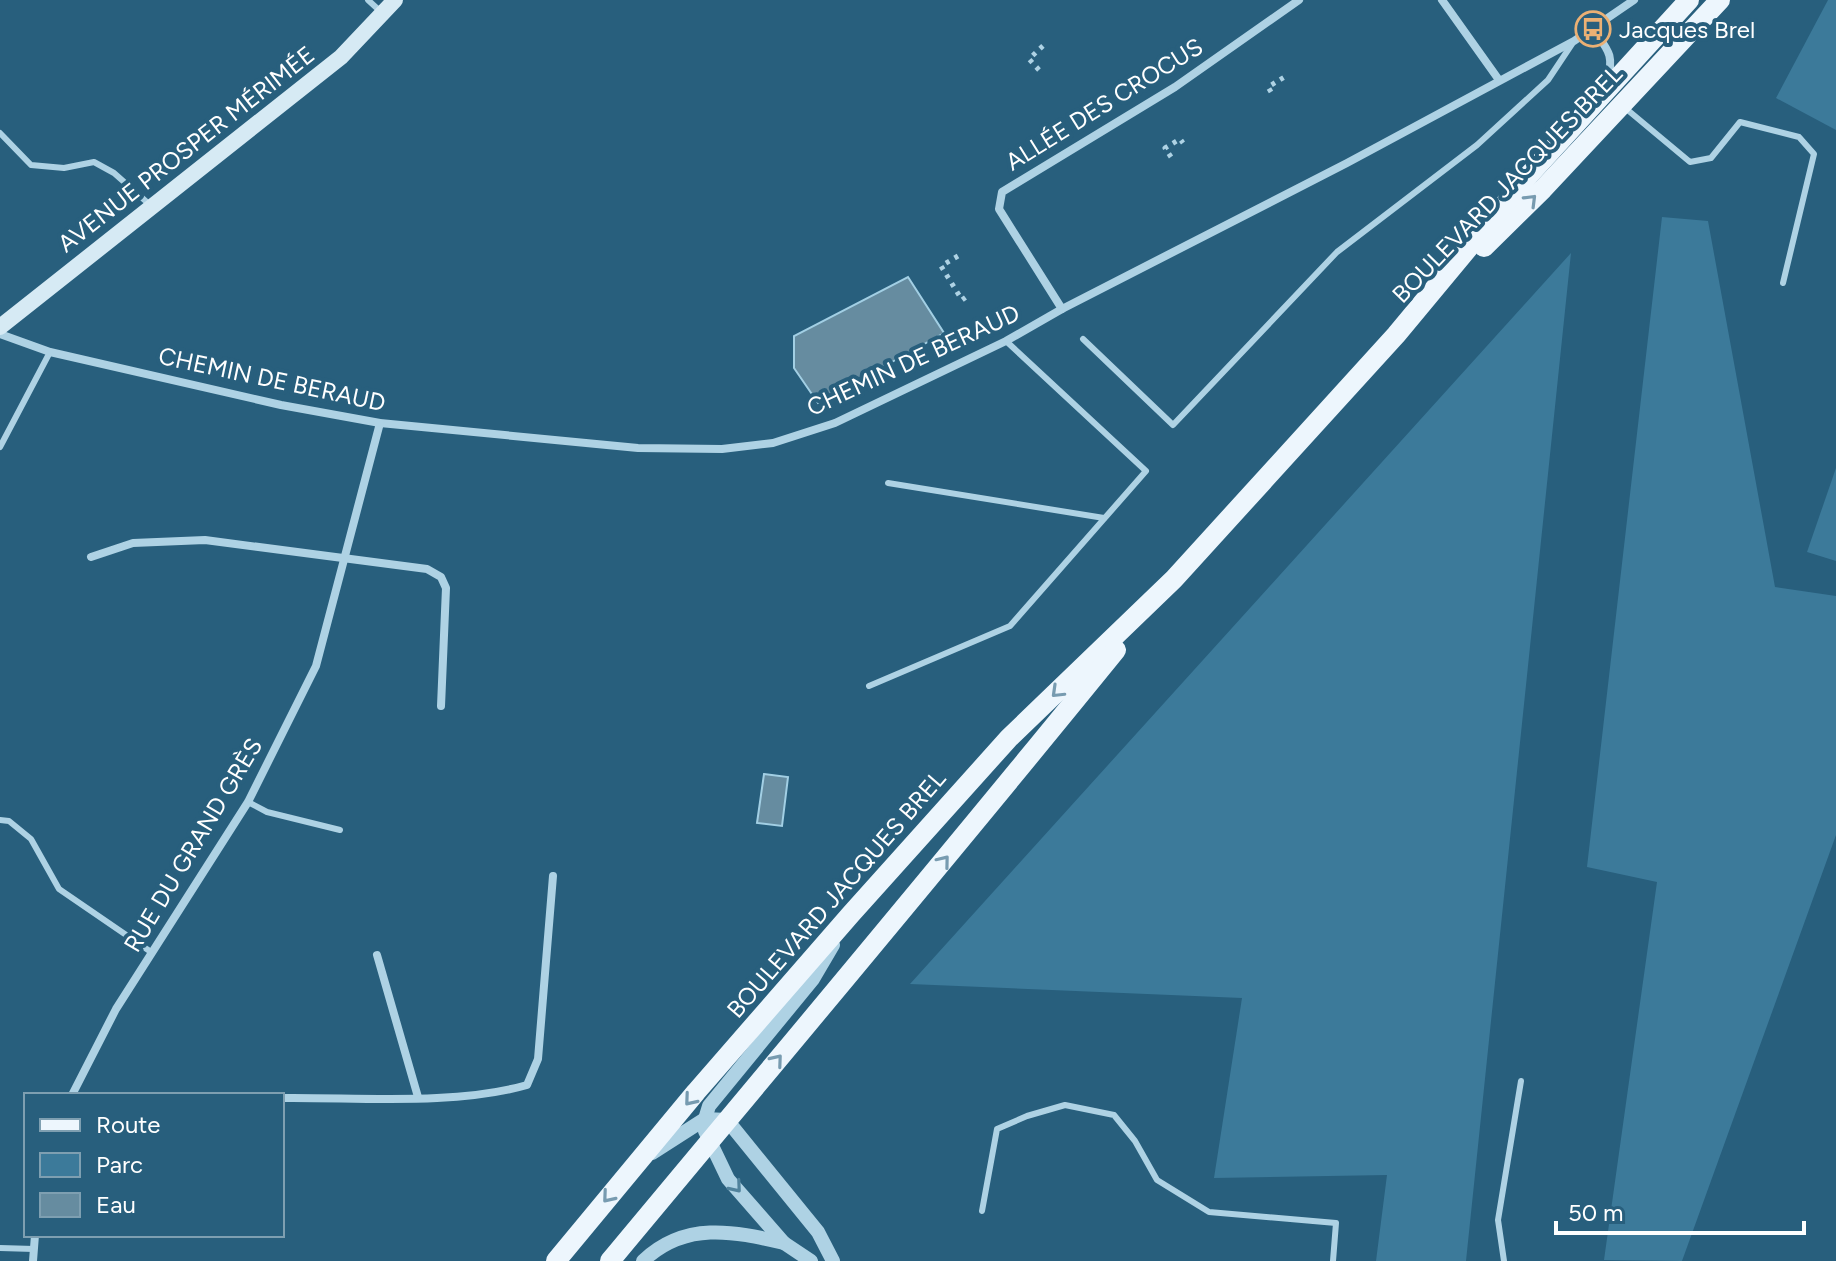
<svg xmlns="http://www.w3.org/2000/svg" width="1836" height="1261" font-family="Figtree,sans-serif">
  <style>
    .green { fill: #3c7a9a }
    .water { fill: #668ca0; stroke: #a2cfe4; stroke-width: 2 }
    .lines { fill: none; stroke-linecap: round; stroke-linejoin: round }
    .path { stroke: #aed2e4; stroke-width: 5; stroke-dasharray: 4 6; stroke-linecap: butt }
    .service { stroke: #aed2e4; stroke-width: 6 }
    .minor { stroke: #aed2e4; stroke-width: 8 }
    .tertiary { stroke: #aed2e4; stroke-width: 14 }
    .secondary { stroke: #d6eaf4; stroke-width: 16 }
    .primary { stroke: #edf6fd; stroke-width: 20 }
    .oneway { stroke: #779bb0 }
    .oneway2 { stroke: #50829c }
    .labels { text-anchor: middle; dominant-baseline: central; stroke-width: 8; stroke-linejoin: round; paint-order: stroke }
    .poi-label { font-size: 24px; fill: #fff; stroke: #285f7d; text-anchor: start }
    .street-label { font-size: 24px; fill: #fff; stroke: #285f7d }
  </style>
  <rect width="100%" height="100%" fill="#285f7d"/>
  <g class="green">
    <polygon points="1828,0 1836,0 1836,130 1776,98"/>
    <polygon points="1662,217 1708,221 1775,587 1836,596 1836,835 1682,1261 1604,1260 1657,882 1587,867"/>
    <polygon points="1571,253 1466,1261 1376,1261 1387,1175 1214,1178 1242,998 910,984"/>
    <polygon points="1836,468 1836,561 1807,552"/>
  </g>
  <g class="water">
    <polygon points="908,277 944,333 818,403 794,368 794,336"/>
    <polygon points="764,774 788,777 782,826 757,823"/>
  </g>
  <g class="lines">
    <g class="path">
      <polyline points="1039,70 1029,59 1047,42"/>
      <polyline points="1271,92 1268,87 1286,76"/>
      <polyline points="1171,157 1165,148 1180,139 1183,143"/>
      <polyline points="958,256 941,266 962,300 966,297"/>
    </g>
    <g class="service">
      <polyline points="368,0 380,11"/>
      <polyline points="1624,107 1690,162 1711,158 1740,122 1799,137 1814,154 1783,283"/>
      <polyline points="0,133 31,165 64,168 94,162 114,173 149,204"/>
      <polyline points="1083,339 1173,425 1337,252 1477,145 1548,80 1572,44"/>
      <polyline points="0,447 50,352"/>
      <polyline points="888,483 1104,518"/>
      <polyline points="869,686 1010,626 1146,471 1006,341"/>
      <polyline points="248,802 267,812 340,830"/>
      <polyline points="0,820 9,821 31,839 59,889 151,952"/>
      <polyline points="982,1211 997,1129 1027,1116 1065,1105 1114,1115 1135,1141 1157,1180 1209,1212 1336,1223 1333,1261"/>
      <polyline points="0,1248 34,1249"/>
      <polyline points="1504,1261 1498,1220 1521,1081"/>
    </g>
    <g class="minor">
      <polyline points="1442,0 1499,80"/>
      <path d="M1593 29C1608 50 1615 55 1607 82"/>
      <polyline points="1062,309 999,209 1002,192 1175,87 1299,0"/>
      <polyline points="0,334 50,352 281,405 380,423 638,448 722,449 773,443 835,423 1006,341 1062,309 1347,163 1574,41 1634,0"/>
      <polyline points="91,557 133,543 205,540 427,569 441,577 446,588 441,706"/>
      <polyline points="377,955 418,1097"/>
      <polyline points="72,1095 116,1009 248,802 316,666 380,423"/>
      <path d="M282 1098C358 1097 454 1106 527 1085L538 1059 553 876"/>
      <polyline points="33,1261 35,1235"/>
    </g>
    <g class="tertiary">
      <polyline points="652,1153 705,1119 727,1120 818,1232 833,1261"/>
      <path d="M643 1261C685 1221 733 1231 784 1243"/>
      <polyline points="811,1261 784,1243 728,1179 705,1131 705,1119 709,1106 813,979 833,945"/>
    </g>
    <polyline class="secondary" points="0,327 341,57 395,0"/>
    <g class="primary">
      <polyline points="1484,247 1543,189 1720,0"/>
      <polyline points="556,1261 696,1092 851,914 1009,738 1174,579 1396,335 1529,175 1689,0"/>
      <path d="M610 1261C779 1058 949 856 1116 650"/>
    </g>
  </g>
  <defs><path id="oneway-chevron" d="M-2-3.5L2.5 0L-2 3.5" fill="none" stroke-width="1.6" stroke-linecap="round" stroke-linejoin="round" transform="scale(2)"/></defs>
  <g class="oneway">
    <use href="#oneway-chevron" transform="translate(1531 200) rotate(-45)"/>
    <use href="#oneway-chevron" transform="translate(1057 692) rotate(136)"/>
    <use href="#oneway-chevron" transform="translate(944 861) rotate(-51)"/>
    <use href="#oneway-chevron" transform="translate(777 1060) rotate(-50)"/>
    <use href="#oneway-chevron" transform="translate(690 1100) rotate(130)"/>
    <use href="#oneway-chevron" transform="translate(608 1197) rotate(130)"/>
  </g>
  <use class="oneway2" href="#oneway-chevron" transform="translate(736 1187) rotate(50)"/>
  <defs>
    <symbol id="bus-ring" viewBox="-11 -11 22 22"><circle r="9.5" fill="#285f7d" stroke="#ebb074" stroke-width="1.5"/><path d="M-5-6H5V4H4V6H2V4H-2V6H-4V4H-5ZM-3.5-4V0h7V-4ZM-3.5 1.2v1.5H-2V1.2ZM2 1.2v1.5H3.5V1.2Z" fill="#ebb074"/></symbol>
  </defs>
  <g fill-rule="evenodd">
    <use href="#bus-ring" x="1573" y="9" width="40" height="40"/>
  </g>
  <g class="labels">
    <g class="poi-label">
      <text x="1619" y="29">Jacques Brel</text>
    </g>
    <g class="street-label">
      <text transform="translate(1104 104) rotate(-32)">ALLÉE DES CROCUS</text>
      <text transform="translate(186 149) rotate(-38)">AVENUE PROSPER MÉRIMÉE</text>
      <text transform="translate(1507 184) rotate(-46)">BOULEVARD JACQUES BREL</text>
      <text transform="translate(913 360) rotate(-25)">CHEMIN DE BERAUD</text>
      <text transform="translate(272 379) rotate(12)">CHEMIN DE BERAUD</text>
      <text transform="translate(193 845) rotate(-59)">RUE DU GRAND GRÈS</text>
      <text transform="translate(836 894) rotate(-49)">BOULEVARD JACQUES BREL</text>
    </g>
  </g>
  <rect x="24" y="1093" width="260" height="144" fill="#285f7d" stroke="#7e9fb1" stroke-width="2"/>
  <rect x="40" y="1119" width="40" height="12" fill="#edf6fd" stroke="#7e9fb1" stroke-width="2"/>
  <text x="96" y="1133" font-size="24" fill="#ffffff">Route</text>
  <rect x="40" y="1153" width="40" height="24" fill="#3c7a9a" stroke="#7e9fb1" stroke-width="2"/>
  <text x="96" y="1173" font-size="24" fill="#ffffff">Parc</text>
  <rect x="40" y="1193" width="40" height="24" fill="#668ca0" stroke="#7e9fb1" stroke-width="2"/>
  <text x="96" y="1213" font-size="24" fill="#ffffff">Eau</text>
  <path d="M1556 1221v12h248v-12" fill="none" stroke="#ffffff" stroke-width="4"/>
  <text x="1568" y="1221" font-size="24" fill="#ffffff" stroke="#285f7d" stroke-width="6" paint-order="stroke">50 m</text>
</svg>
